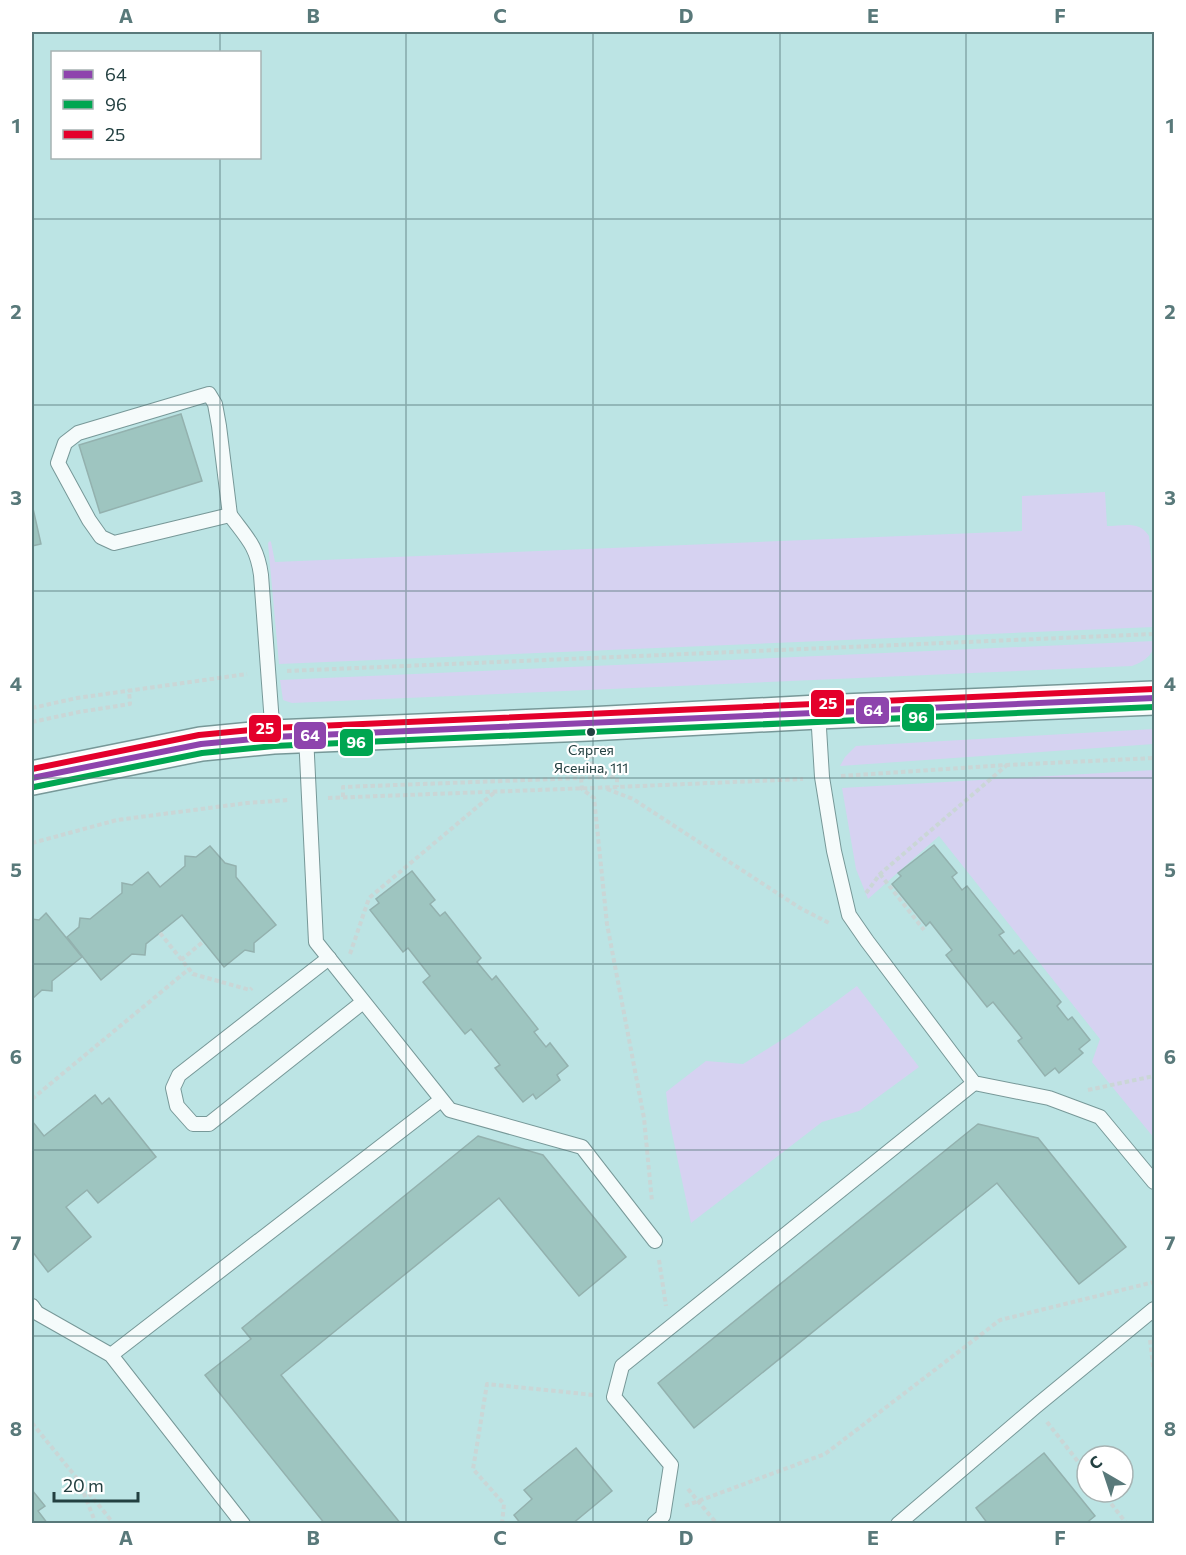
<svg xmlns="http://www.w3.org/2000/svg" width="1186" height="1555" font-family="Commissioner,sans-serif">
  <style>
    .green { fill: #d6d2f1 }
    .building { fill: #9ec5c0; stroke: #93b1ae; stroke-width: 1.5 }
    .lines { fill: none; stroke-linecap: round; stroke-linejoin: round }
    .lane-casing { stroke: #779898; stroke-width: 16 }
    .secondary-casing { stroke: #779898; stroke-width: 36 }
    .path { stroke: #cad6d6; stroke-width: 4; stroke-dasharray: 4.5 3; stroke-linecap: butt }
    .lane { stroke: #f5fbfb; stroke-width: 14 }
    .secondary { stroke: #f5fbfb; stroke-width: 33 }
    .bus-1-casing { stroke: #fff; stroke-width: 10 }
    .bus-2-casing { stroke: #fff; stroke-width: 10 }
    .bus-3-casing { stroke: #fff; stroke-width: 10 }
    .bus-1 { stroke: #8e44ad; stroke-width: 6 }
    .bus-2 { stroke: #00a651; stroke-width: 6 }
    .bus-3 { stroke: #e4002b; stroke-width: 6 }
    .grid { fill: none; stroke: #59797a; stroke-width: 1.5; stroke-opacity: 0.55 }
    .bus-dot { fill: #234041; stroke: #fff; stroke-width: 2 }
    .labels { text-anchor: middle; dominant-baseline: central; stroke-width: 4.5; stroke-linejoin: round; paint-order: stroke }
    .bus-label { font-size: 14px; fill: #234041; stroke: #fff }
    .line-badge { stroke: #fff; stroke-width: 2 }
    .badge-label { font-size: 16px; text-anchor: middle; font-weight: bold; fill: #fff }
    .neatline { fill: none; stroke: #59797a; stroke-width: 2 }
    .grid-label { font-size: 20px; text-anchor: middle; font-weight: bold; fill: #59797a }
  </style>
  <rect width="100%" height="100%" fill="#bce4e4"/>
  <g class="green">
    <path d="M1105 492 1107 526C1123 526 1139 520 1149 536L1154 585V627L279 664 268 543 270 541 271 542 275 562 1022 531V496Z"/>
    <path d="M1154 641C1155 655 1144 661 1132 666L292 703 283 700 280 680Z"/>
    <polygon points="1154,729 1154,744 840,766 845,757 856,746"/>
    <polygon points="1154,770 1154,1138 1092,1062 1100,1039 939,836 868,899 856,869 842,788"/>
    <polygon points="857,986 919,1067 859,1111 822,1122 691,1223 669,1119 666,1092 706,1061 743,1064 796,1031"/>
  </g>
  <g class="building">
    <polygon points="181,414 202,481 100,513 79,445"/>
    <polygon points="32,504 41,544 32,546"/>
    <polygon points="934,845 957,873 952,877 962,890 967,886 1004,932 999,935 1014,954 1019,950 1061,1002 1057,1006 1068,1020 1072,1017 1090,1040 1079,1049 1083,1053 1059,1073 1055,1068 1045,1076 1018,1041 1022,1038 993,1002 987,1007 946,955 952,950 930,922 926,926 892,884 901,876 898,873"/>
    <polygon points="210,846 225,863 236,866 236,877 276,925 254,943 254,952 245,950 224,967 182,915 146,944 145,955 132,954 101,980 67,937 79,927 80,918 90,919 122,893 122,883 132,885 148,872 160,887 185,866 185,856 196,857"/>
    <polygon points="412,871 435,900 430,904 440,916 445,912 481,958 477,962 492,980 496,976 538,1029 534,1032 546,1047 550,1043 568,1066 557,1075 560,1080 536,1099 533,1094 523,1102 495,1068 500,1065 471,1029 465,1034 423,982 430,976 408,948 403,952 370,910 379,903 376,899"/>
    <polygon points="46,913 82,957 52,981 52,991 42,990 32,999 32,919 39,920"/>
    <polygon points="95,1095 102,1104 109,1098 156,1157 98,1203 87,1190 66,1207 91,1237 48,1272 32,1251 32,1209 33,1208 32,1207 32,1121 44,1136"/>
    <polygon points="978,1124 1038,1138 1126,1247 1079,1284 997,1183 694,1428 658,1383"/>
    <polygon points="478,1136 543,1155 626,1257 579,1296 499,1198 281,1375 401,1524 325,1524 205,1375 251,1339 242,1328"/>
    <polygon points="576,1448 612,1491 572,1524 521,1524 514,1515 532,1499 524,1490"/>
    <polygon points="1044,1453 1095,1516 1085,1524 988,1524 976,1508"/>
    <polygon points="32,1490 45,1506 38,1511 48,1524 32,1524"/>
  </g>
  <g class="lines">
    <defs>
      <g id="lane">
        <polygon points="209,394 215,404 219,426 230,515 114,543 101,537 89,520 58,463 65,443 78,433"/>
        <path d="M230 515C247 538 257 546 261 575L273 737"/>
        <polyline points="818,712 822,777 834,851 849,915 867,941 974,1083 1049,1098 1100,1117 1154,1182"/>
        <polyline points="306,735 316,942 450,1110 582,1147 655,1241"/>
        <polyline points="329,958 179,1075 173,1088 177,1106 193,1124 209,1124 363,1002"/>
        <polyline points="32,1306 37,1313 111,1355 243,1524"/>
        <polyline points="111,1355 441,1100"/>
        <polyline points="654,1524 663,1516 671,1465 614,1397 622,1366 974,1083"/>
        <polyline points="898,1524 1035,1407 1154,1309"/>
      </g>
      <polyline id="secondary" points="32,778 201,744 273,737 588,724 818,712 1154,698"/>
    </defs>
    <use href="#lane" class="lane-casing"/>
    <use href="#secondary" class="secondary-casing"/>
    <g class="path">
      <polyline points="287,671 1154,634"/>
      <polyline points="32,708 77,698 247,674"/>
      <polyline points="32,722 79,712 130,704 129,690"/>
      <polyline points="591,754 593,777"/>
      <polyline points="841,776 1007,765 1154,758"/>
      <polyline points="581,778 582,789 594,798 607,924 644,1118 652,1202"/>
      <polyline points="607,789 633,799 800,908 829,923"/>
      <polyline points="343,797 343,787 581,778 617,777 617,787"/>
      <polyline points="328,798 617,787 803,779"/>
      <polyline points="32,843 117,820 247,803 288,800"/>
      <polyline points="880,874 924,930"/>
      <polyline points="866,893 880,874 1007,765"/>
      <polyline points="160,933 193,974 250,990 252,988"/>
      <polyline points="350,954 369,898 495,792"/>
      <polyline points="181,960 204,941"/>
      <polyline points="1088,1090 1154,1076"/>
      <polyline points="32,1099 189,969"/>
      <polyline points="659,1260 666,1306"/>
      <polyline points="1150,1340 1154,1374"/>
      <polyline points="1047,1422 1087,1473"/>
      <polyline points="32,1423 114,1524"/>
      <polyline points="81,1486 96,1524"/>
      <polyline points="688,1489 717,1524"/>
      <polyline points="1102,1492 1127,1524"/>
      <polyline points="685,1506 825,1454 1000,1320 1154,1282"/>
      <polyline points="502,1524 504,1504 473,1469 487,1384 594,1395"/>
    </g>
    <use href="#lane" class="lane"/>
    <use href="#secondary" class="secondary"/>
    <defs>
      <polyline id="bus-1" points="32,778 201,744 273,737 1154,698"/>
      <polyline id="bus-2" points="34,787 202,753 274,746 1154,707"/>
      <polyline id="bus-3" points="32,769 199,735 272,728 1154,689"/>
    </defs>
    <use href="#bus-1" class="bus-1-casing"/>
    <use href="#bus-2" class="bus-2-casing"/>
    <use href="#bus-3" class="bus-3-casing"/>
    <use href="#bus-1" class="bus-1"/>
    <use href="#bus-2" class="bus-2"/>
    <use href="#bus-3" class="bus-3"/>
  </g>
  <path class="grid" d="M220 32V52M406 32V1524M593 32V1524M780 32V1524M966 32V1524M220 158V1524M32 219H1154M32 405H1154M32 591H1154M32 778H1154M32 964H1154M32 1150H1154M32 1336H1154"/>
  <circle class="bus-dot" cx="591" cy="732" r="5"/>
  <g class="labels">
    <g class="bus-label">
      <text x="591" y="749">Сяргея<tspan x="591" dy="18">Ясеніна, 111</tspan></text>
    </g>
  </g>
  <g class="line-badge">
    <rect x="810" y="689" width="35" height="29" rx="6" fill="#e4002b"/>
    <rect x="855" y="696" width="35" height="29" rx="6" fill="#8e44ad"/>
    <rect x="901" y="703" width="34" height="29" rx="6" fill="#00a651"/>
    <rect x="248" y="714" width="34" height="29" rx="6" fill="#e4002b"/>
    <rect x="293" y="721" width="34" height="29" rx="6" fill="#8e44ad"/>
    <rect x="339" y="728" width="35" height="29" rx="6" fill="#00a651"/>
  </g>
  <g class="badge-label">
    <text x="828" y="709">25</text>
    <text x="873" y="716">64</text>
    <text x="918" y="723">96</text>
    <text x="265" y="734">25</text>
    <text x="310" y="741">64</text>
    <text x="356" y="748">96</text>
  </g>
  <rect width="1186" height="1555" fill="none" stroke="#ffffff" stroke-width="66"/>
  <rect x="51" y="51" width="210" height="108" fill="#ffffff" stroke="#a7b3b3" stroke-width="1.5"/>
  <rect x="63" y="70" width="30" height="9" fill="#8e44ad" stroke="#a7b3b3" stroke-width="1.5"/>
  <text x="105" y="81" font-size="18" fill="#234041">64</text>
  <rect x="63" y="100" width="30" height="9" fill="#00a651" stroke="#a7b3b3" stroke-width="1.5"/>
  <text x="105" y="111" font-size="18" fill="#234041">96</text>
  <rect x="63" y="130" width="30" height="9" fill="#e4002b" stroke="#a7b3b3" stroke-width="1.5"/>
  <text x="105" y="141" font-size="18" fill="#234041">25</text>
  <g transform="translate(1105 1474) rotate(321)"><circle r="28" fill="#ffffff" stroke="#a7b3b3" stroke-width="1.5"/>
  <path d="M0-4.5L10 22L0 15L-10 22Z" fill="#59797a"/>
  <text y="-9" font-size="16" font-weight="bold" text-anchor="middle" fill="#234041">С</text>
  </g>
  <path d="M54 1492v9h84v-9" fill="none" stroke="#234041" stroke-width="3"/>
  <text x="63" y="1492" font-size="18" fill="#234041" stroke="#ffffff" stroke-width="4.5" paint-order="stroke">20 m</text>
  <rect x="33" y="33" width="1120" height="1489" class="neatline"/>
  <g class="grid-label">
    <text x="126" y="23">A</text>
    <text x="313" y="23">B</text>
    <text x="500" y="23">C</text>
    <text x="686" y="23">D</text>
    <text x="873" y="23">E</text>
    <text x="1060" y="23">F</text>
    <text x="16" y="133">1</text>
    <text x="1170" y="133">1</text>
    <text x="16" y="319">2</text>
    <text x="1170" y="319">2</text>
    <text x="16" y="505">3</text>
    <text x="1170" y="505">3</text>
    <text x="16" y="691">4</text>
    <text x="1170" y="691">4</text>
    <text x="16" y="877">5</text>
    <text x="1170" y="877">5</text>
    <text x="16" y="1064">6</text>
    <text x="1170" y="1064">6</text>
    <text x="16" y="1250">7</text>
    <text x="1170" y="1250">7</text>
    <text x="16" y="1436">8</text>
    <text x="1170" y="1436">8</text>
    <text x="126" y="1545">A</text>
    <text x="313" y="1545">B</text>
    <text x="500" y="1545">C</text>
    <text x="686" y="1545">D</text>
    <text x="873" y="1545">E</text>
    <text x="1060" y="1545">F</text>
  </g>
</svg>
